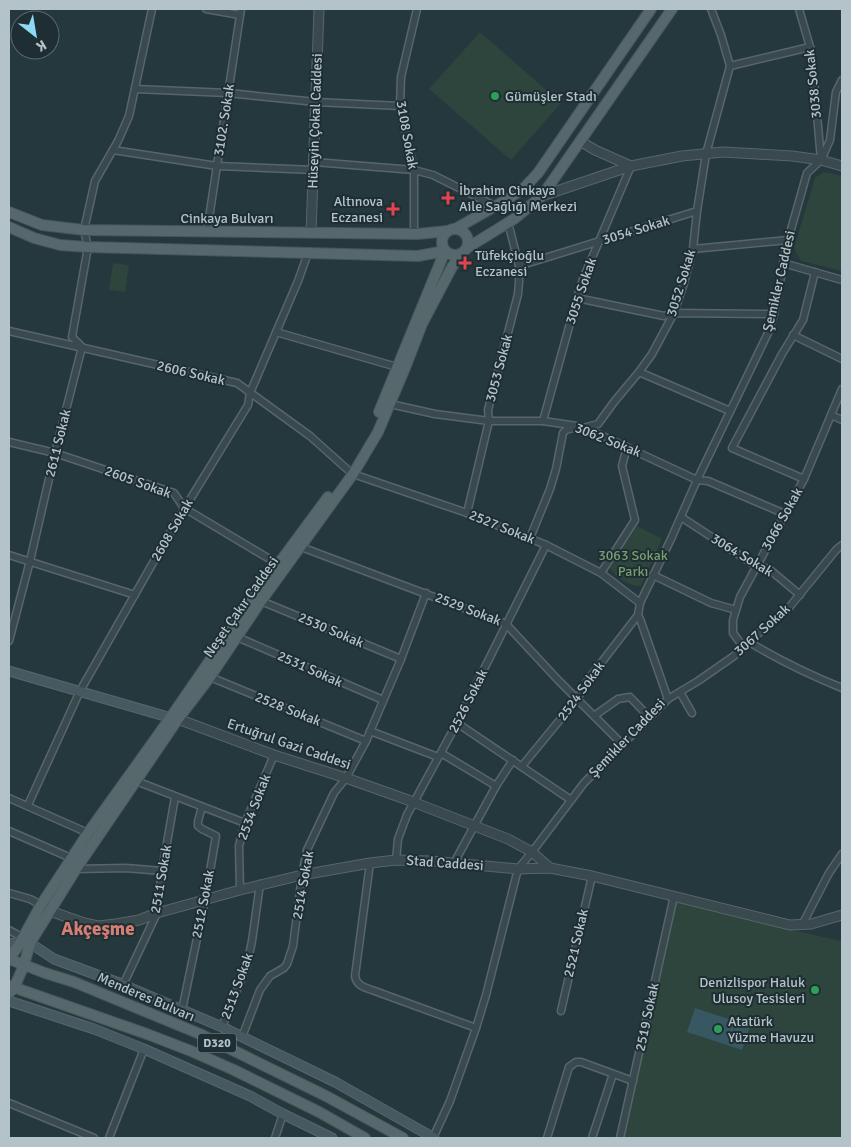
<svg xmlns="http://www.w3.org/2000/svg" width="851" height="1147" font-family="Signika,sans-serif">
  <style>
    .green { fill: #2d453d }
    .water { fill: #375862 }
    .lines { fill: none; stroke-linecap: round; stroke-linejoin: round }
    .minor-casing { stroke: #57666b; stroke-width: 9 }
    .tertiary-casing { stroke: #57666b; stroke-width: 11 }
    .secondary-casing { stroke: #57666b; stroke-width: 11 }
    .primary-casing { stroke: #455559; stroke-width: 12 }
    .minor { stroke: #39494d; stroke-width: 6 }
    .tertiary { stroke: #39494d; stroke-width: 9 }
    .secondary { stroke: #475960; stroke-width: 9 }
    .primary { stroke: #57686d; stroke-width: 10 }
    .leisure-dot { fill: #2e9e5b; stroke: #1e2e32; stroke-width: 2 }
    .health-dot { fill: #e0444e; stroke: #1e2e32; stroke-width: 2 }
    .labels { text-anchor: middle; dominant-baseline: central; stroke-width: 4; stroke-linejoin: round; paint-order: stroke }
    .shield { fill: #1e2e32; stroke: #87969c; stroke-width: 1 }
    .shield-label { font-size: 12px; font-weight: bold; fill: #b4c3c9 }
    .street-label { font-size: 14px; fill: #b4c3c9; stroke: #1e2e32 }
    .poi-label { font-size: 14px; fill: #b4c3c9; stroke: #1e2e32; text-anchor: start }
    .park-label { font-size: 14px; fill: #789e73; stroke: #1e2e32 }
    .district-label { font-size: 19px; font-weight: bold; fill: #d67d75; stroke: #1e2e32 }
  </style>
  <rect width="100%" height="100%" fill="#25383d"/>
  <g class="green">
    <polygon points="480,32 561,103 511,160 429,89"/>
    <polygon points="824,172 842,176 842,271 801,261 794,248 815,178"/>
    <polygon points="113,263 129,265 125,292 109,290"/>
    <path d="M637 526 662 539 641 586C632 588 614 576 610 568Z"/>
    <path d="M674 896C730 910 785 930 842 941V1138H622Z"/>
  </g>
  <polygon class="water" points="695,1008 750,1026 742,1050 687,1032"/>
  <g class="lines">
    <defs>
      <g id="minor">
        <polyline points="206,9 240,15"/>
        <polyline points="799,9 810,47 814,81 821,160"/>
        <polyline points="730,66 810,47"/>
        <polyline points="135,89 228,93 316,102 400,106"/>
        <polyline points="113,150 217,166 314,170"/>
        <polyline points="314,162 414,170 433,175 495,206"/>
        <polyline points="207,231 241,9"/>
        <polyline points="414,234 414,170 400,106 401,77 417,9"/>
        <polyline points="693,249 788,240"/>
        <polyline points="783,263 842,280"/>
        <polyline points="519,266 697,211"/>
        <polyline points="577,298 664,316 674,313 774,314"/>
        <polyline points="9,331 237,383 310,436 348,470"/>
        <polyline points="276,332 397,367"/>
        <polyline points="793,335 842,359"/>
        <polyline points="639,372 730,411"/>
        <polyline points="390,404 435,414 489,421 543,421 577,426 592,431 697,480 708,481 785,514"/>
        <polyline points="831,415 842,420"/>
        <polyline points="543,421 577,298 583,279 631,166"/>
        <polyline points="9,442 55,453 174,493 184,508 278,564"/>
        <polyline points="353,474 467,513 546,545 601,573 640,603"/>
        <polyline points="804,479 732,448 782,354 803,320 815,272"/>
        <polyline points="467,513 489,421 488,410 518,294 519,282 519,266 508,222"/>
        <polyline points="681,517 756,566 769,569 800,595"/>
        <polyline points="530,538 550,489 556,469 563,433 566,430 573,428 583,428 598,424 614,402 639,372 652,354 674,313 684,283 693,249 697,211 706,154 730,66 721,35 711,9"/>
        <polyline points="301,547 506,624 558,680 623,745"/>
        <polyline points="9,555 135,595"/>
        <polyline points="601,573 635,520 622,466 627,447"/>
        <polyline points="653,575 711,603 736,610"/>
        <polyline points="261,601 401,659"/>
        <polyline points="237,637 383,700"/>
        <polyline points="9,641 30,561 55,453 82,347 72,337 88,247 84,230 95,181 118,141 129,116 152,9"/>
        <path d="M749 642C779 660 810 675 842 688"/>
        <polyline points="744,648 733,633 733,620 740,597 804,479 842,389"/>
        <polyline points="210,677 366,741"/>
        <polyline points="680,692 692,713"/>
        <polyline points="668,699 698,681 734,656 761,631 787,610 836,550 842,545"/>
        <polyline points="594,716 618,699 630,697 649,717"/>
        <polyline points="457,723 571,800"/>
        <polyline points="370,731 438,757"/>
        <polyline points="441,753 496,786"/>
        <polyline points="522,766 577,699 588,680 638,615"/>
        <polyline points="136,781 245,823"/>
        <polyline points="9,798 88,833"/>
        <polyline points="28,805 80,691 175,524 248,405 250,393 298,281 308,253"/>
        <polyline points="9,831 71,858"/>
        <polyline points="396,860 398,839 407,815 457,723 546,545"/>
        <path d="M370 863 355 976C357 986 364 987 372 990L476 1028"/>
        <polyline points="454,863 496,786 513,760"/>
        <polyline points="76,869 126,868 162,871"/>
        <polyline points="240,890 239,846 245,823 274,755"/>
        <polyline points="9,893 30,899 43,906"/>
        <polyline points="802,925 829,873 842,854"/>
        <polyline points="9,930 25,939"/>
        <polyline points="123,985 157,913 162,871 175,797"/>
        <polyline points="182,1010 205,900 216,836 202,829 198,826 198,821 202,807"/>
        <polyline points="561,1011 592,876"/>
        <polyline points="222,1027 247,965 252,941 260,884"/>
        <polyline points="242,1037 260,990 270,976 284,968 287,964 293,946 302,875 307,850 334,793 346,778 366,741 401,659 426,593"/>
        <polyline points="9,1103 94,1138"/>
        <polyline points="109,1138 144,1049"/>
        <polyline points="275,1138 283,1114"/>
        <polyline points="433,1138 450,1101 476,1028 486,995 518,869 532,852 584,783 668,699 640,619 638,615 640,603 671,539 697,480 768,333 774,314 788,240 807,173 821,160 830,140 836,92 842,80"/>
        <polyline points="547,1138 569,1067 576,1062 581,1062 633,1081"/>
        <polyline points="592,1138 613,1074"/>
        <polyline points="620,1138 674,896"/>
      </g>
      <g id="tertiary">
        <polyline points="580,141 595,150 631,166"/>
        <polyline points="542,196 631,166 682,156 723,152 792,156 821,160 842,166"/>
        <polyline points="311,233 319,9"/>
        <polyline points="178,719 274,755 346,778 408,800 508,839 532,852 550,868"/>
        <polyline points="50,911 84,923 98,926 116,924 139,920 157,913 240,890 302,875 370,863 396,860 431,861 518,869 550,868 592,876 790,925 811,924 842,915"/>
      </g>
      <g id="secondary">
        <polyline points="9,671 175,719"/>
        <polyline points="30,943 54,959 119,983 222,1027 335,1082 434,1138"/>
        <polyline points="9,944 16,943 23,937"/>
        <polyline points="9,1001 94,1029 144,1049 250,1096 283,1114 332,1138"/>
      </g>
      <g id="primary">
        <polyline points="9,212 42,225 84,230 418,234 447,231"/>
        <polyline points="9,227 34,238 60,245 88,247 418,256 445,251"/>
        <circle cx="455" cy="242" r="13"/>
        <polyline points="455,229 508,199 525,187 538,173 651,9"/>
        <polyline points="467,248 514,219 542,196 672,9"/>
        <polyline points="379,412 445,251"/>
        <polyline points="9,959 19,945 41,905 88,833 171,717 246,608 328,497"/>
        <polyline points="9,959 45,973 74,982 200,1034 326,1096 403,1138"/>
        <polyline points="10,986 147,1034 191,1051 234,1070 319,1112 365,1138"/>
        <polyline points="9,993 14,988 24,965 30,943 76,869 178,719 210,677 261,601 353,474 378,432 405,368 422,324 452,267 461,254"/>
      </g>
    </defs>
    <use href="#minor" class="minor-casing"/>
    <use href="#tertiary" class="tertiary-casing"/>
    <use href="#secondary" class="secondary-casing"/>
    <use href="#primary" class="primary-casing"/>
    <use href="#minor" class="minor"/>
    <use href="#tertiary" class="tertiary"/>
    <use href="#secondary" class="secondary"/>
    <use href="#primary" class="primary"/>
  </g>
  <g class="leisure-dot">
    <circle cx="495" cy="96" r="5"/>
    <circle cx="815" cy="990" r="5"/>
    <circle cx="718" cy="1029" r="5"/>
  </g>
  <g class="health-dot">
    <path d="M445.5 190.5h5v5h5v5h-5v5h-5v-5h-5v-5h5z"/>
    <path d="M390.5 201.5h5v5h5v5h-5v5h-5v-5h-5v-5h5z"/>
    <path d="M462.5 255.5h5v5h5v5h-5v5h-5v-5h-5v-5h5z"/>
  </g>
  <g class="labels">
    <rect class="shield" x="198" y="1033.5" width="38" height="19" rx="4"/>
    <g class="shield-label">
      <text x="217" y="1043">D320</text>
    </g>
    <g class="street-label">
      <text transform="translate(813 84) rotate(-96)">3038 Sokak</text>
      <text transform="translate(224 120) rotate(-81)">3102. Sokak</text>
      <text transform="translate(315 121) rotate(-88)">Hüseyin Çokal Caddesi</text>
      <text transform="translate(407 135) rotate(80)">3108 Sokak</text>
      <text x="227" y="218">Cinkaya Bulvarı</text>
      <text transform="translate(636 230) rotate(-17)">3054 Sokak</text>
      <text transform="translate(779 281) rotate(-77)">Şemikler Caddesi</text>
      <text transform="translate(681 283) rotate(-73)">3052 Sokak</text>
      <text transform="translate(581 291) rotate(-71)">3055 Sokak</text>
      <text transform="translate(499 368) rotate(-75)">3053 Sokak</text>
      <text transform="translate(191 373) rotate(13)">2606 Sokak</text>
      <text transform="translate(608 440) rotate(22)">3062 Sokak</text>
      <text transform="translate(58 443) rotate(-76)">2611 Sokak</text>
      <text transform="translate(138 482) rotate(20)">2605 Sokak</text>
      <text transform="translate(782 519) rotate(-61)">3066 Sokak</text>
      <text transform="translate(502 527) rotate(22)">2527 Sokak</text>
      <text transform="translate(172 530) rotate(-60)">2608 Sokak</text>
      <text transform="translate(742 555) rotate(31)">3064 Sokak</text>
      <text transform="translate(241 607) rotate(-55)">Neşet Çakır Caddesi</text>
      <text transform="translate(468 609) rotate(21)">2529 Sokak</text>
      <text transform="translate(331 630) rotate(23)">2530 Sokak</text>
      <text transform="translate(762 630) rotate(-42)">3067 Sokak</text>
      <text transform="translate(310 669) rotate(24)">2531 Sokak</text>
      <text transform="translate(581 691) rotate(-54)">2524 Sokak</text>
      <text transform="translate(468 701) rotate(-63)">2526 Sokak</text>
      <text transform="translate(288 709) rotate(22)">2528 Sokak</text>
      <text transform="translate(627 738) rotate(-46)">Şemikler Caddesi</text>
      <text transform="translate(289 744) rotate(19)">Ertuğrul Gazi Caddesi</text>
      <text transform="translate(254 807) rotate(-69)">2534 Sokak</text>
      <text transform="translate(445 863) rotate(4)">Stad Caddesi</text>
      <text transform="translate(161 879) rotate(-80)">2511 Sokak</text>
      <text transform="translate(303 885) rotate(-80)">2514 Sokak</text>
      <text transform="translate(203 904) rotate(-79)">2512 Sokak</text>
      <text transform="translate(576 943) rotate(-77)">2521 Sokak</text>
      <text transform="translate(237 986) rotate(-70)">2513 Sokak</text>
      <text transform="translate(146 997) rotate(23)">Menderes Bulvarı</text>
      <text transform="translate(647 1017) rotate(-78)">2519 Sokak</text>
    </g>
    <g class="poi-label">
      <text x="505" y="96">Gümüşler Stadı</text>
      <text x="459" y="190">İbrahim Cinkaya<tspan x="459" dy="16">Aile Sağlığı Merkezi</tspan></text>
      <text x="383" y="201" text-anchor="end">Altınova<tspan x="383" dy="16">Eczanesi</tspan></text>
      <text x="475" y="255">Tüfekçioğlu<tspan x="475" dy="16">Eczanesi</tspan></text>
      <text x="805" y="982" text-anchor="end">Denizlispor Haluk<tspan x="805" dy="16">Ulusoy Tesisleri</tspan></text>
      <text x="728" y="1021">Atatürk<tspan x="728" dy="16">Yüzme Havuzu</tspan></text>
    </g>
    <g class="park-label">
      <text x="633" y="555">3063 Sokak<tspan x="633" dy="16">Parkı</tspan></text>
    </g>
    <g class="district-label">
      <text x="98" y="929">Akçeşme</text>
    </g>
  </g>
  <rect width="851" height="1147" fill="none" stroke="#b4c3c9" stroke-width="20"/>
  <g transform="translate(35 35) rotate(149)"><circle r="24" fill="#1e2e32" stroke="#5a6a6e"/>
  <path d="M0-4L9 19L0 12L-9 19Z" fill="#8ddaf5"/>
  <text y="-8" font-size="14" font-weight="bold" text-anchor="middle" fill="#b4c3c9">K</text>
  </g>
</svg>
